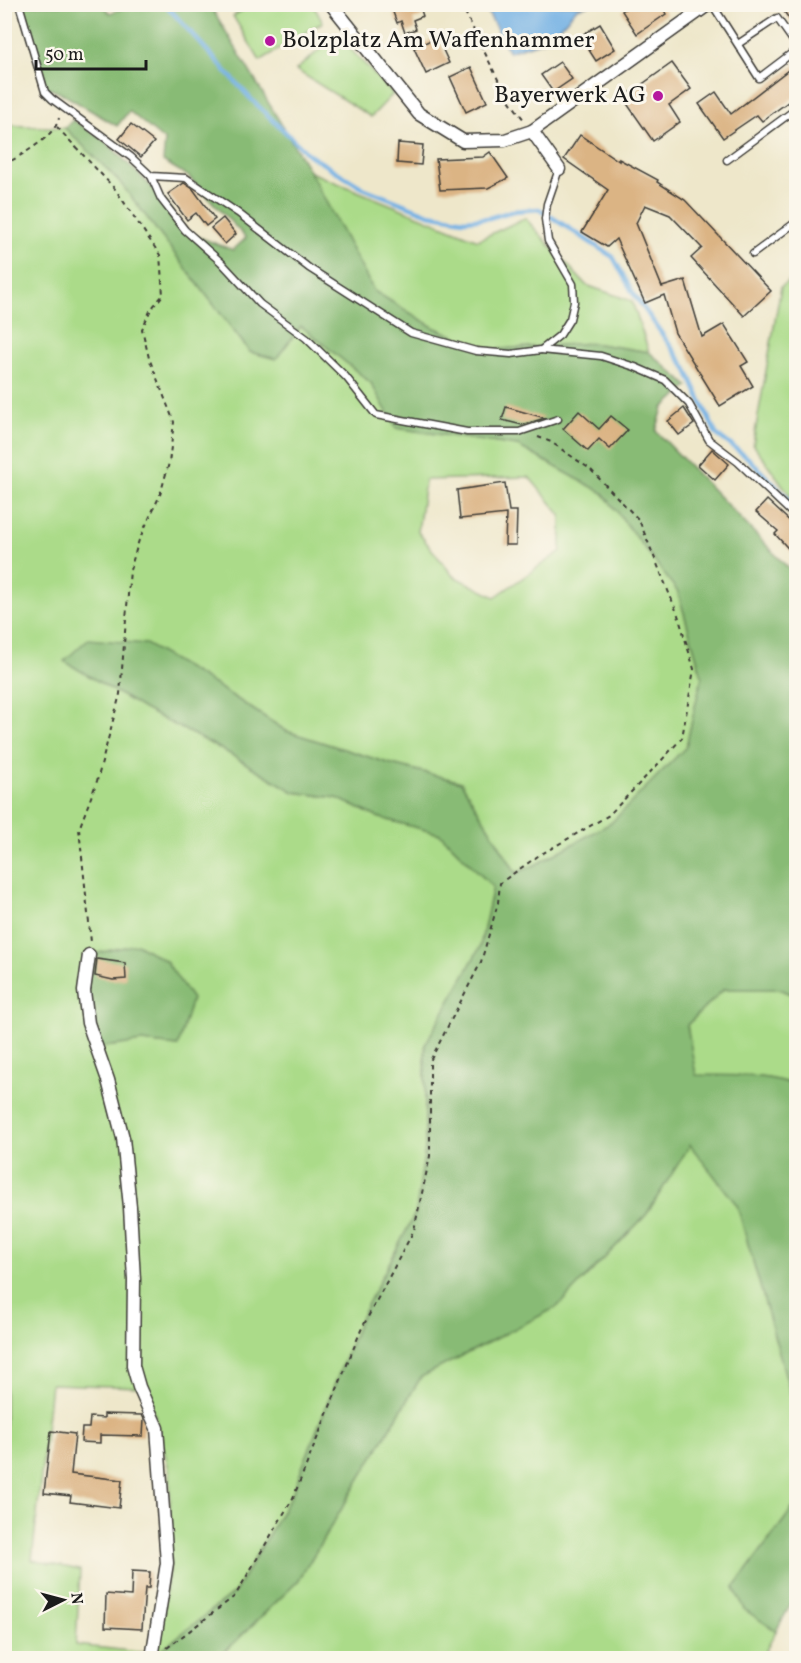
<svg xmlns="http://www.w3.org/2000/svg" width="801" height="1663" font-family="Vollkorn,serif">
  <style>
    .green { fill: #abdb89; stroke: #647c52; stroke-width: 1.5; fill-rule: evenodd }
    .forest { fill: #88bb75; stroke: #526c48; stroke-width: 1.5 }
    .water { fill: #72b0e4; stroke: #476680; stroke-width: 1.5 }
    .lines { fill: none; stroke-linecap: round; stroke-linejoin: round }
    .stream { stroke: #72b0e4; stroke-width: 4.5 }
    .building { fill: #dbb484 }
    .lane-casing { stroke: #3c3a36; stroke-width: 9 }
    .street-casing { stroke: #3c3a36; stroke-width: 15 }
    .path { stroke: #3c3a36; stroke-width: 2; stroke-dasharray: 4.5 4.5; stroke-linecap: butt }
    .lane { stroke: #fff; stroke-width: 6 }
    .street { stroke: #fff; stroke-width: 12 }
    .poi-dot { fill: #b5179e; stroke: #fbf7ec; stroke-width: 2 }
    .labels { text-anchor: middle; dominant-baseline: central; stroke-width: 6; stroke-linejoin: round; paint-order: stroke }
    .poi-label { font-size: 24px; fill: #1c1c1c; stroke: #fbf7ec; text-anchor: start }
  </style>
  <rect width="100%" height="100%" fill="#fbf7ec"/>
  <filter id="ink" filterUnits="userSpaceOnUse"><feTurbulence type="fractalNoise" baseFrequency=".0167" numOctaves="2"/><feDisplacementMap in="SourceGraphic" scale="12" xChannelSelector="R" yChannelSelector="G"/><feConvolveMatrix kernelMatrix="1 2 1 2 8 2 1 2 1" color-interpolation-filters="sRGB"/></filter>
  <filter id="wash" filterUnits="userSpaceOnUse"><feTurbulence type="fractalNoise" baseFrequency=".008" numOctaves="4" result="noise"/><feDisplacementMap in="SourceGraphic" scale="24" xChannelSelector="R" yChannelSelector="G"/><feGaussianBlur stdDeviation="1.35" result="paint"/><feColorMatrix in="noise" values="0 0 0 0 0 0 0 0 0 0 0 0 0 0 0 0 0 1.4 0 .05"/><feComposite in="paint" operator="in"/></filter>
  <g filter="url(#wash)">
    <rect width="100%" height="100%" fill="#eee7ca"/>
    <g class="green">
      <polygon points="251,5 313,5 323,22 260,61 233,16"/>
      <polygon points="337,35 393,94 371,117 296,70"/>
      <path d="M5 125 65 128 119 181 250 352 276 359 301 326 371 383 397 428 518 446 603 493 678 592 702 676 686 747 611 823 535 865 516 873 461 782 388 763 286 731 214 684 120 694 144 709 225 751 294 792 337 798 377 817 440 834 493 887 480 947 425 1045V1149L416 1212 361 1317 292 1494 235 1592 156 1654 155 1658H5ZM529 477 561 515V551L495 597 453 576 418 532 425 480ZM84 991 178 1046 142 1042 97 1048ZM51 1384 142 1387 156 1418 170 1474V1563L156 1654 76 1645 80 1570 32 1560Z"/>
      <polygon points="310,172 478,240 525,218 586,285 632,301 649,352 592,343 487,350 433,327 374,291"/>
      <polygon points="796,275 796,504 753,444 781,287"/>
      <path d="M724 989H780L796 996V1086C768 1073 727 1076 695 1076L687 1025Z"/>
      <polygon points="690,1144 737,1205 796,1412 796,1504 734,1587 744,1609 776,1631 762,1658 231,1658 226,1651 298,1581 421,1377 557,1307 646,1215"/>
    </g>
    <g class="forest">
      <path d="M20 5H102L110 13 132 5H210L310 172 374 291 433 327 487 350 592 343 649 352 688 386 663 408 656 431 796 576V996L780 989H724L687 1025 696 1075C727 1076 768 1073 796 1086V1412L737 1205 690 1145 646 1215 557 1307 421 1377 298 1581 225 1651 230 1658H155L156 1654 235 1592 292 1494 361 1317 416 1212 425 1149V1045L480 947 493 887 440 834 377 817 337 798 294 792 225 751 144 709 64 661 88 639 146 644 214 684 286 731 388 763 461 782 516 873 535 865 611 823 686 747 702 676 678 592 603 493 518 446 396 428 371 383 301 326 276 359 250 352 119 181 65 128 73 120 106 142 160 195 180 223 193 235 233 250 246 238 188 176 163 161 165 141 129 111 117 126 61 93 45 87Z"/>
      <polygon points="137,944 166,961 192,999 178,1046 142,1042 97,1048 84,991 94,954"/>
      <polygon points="796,1504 796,1595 776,1631 744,1609 734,1587"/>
    </g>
    <polygon class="water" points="484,5 589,5 577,8 551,38 509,52"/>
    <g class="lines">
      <polyline class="stream" points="165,4 250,98 309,155 363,188 429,214 464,220 489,218 513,211 539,209 613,257 633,293 686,368 716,434 748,458 796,507"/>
    </g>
    <g id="blocks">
      <g class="building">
        <polygon points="390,4 419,4 423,16 413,20 416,29 405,33 401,21 397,23"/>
        <polygon points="632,4 661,4 666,14 637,34 622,11"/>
        <polygon points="779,4 796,4 796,29"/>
        <polygon points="600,24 615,49 596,61 580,36"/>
        <polygon points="437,37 449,63 426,74 414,48"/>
        <polygon points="560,62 572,79 553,92 541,75"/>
        <polygon points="672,63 691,89 669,105 680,122 653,141 623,98"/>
        <polygon points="796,64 796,96 762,121 757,115 723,138 699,104 716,92 731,114"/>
        <polygon points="471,67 487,102 466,112 450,77"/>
        <polygon points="131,124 154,142 141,157 119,139"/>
        <polygon points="580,135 619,161 619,159 658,180 657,182 685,200 771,291 744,316 691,258 702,248 670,215 645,205 636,223 662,287 685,280 702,337 724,324 748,362 741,366 753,386 720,406 675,333 664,295 645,303 616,239 607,247 582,232 608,190 564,159"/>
        <polygon points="398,143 423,145 421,165 397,163"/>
        <polygon points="490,152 508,178 488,188 440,190 436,159 483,157"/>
        <polygon points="184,183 193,189 215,219 206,226 196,213 187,220 168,194"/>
        <polygon points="223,218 236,234 225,244 211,228"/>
        <polygon points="506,407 545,418 522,425 502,420"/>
        <polygon points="684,408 694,424 679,435 668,421"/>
        <polygon points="579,411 599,429 611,416 628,430 610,449 599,439 588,451 563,429"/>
        <polygon points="712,449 729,464 715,480 698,465"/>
        <polygon points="505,483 509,511 517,511 516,545 505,545 506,514 460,519 457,490"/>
        <polygon points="767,500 796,527 796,557 775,534 778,531 756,512"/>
        <polygon points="97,959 125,963 126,979 113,980 95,976"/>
        <polygon points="104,1414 142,1415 144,1419 143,1436 100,1435 100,1443 81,1442 82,1428 89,1428 90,1417 104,1418"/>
        <polygon points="51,1431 75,1434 71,1474 122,1480 119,1508 70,1502 71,1496 44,1493"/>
        <polygon points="132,1571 150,1572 149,1588 145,1588 142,1629 105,1627 106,1594 131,1596"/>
      </g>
    </g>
  </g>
  <g filter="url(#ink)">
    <use href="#blocks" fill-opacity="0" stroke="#3c3a36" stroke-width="1.5"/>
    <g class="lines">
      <defs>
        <g id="lane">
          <polyline points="19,4 45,92 52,99 131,157 151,176 186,178 238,213 309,268 411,333 476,351 511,354 541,350 560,335 570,319 574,302 573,284 548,241 545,219 547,204 559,169"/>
          <polyline points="712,4 759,78 796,50"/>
          <polyline points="738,44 777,18 796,45"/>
          <polyline points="727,160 796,109"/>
          <polyline points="151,176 161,199 185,230 221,262 260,304 306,338 346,377 376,415 467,432 519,432 558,419"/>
          <polyline points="753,254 796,222"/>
          <polyline points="541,350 601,356 635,367 665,380 689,404 709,440 738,462 796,517"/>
        </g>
        <g id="street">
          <polyline points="331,4 419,114 463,141 505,140 532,131 709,4"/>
          <polyline points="532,131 559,169"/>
          <polyline points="89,955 84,991 88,1023 108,1080 123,1138 130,1207 134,1280 133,1366 139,1387 157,1428 167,1563 152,1658"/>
        </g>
      </defs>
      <use href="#lane" class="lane-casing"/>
      <use href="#street" class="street-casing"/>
      <g class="path">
        <polyline points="461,4 506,96 524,120"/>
        <polyline points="57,127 115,189 160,255 163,295 151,309 142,329 149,358 174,422 169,463 160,495 139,540 130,570 120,694 97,781 79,829 91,942"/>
        <path d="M4 165C21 155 55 137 59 118"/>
        <polyline points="167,1648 235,1596 293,1498 361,1330 414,1230 430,1156 430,1061 481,962 498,903 500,883 538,856 609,815 660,762 682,738 694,669 678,615 639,520 590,469 551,442 538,437"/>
      </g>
      <use href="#lane" class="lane"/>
      <use href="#street" class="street"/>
    </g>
  </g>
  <g class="poi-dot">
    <circle cx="270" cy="41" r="6"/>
    <circle cx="658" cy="96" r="6"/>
  </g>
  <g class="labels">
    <g class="poi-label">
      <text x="282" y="41">Bolzplatz Am Waffenhammer</text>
      <text x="646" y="96" text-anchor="end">Bayerwerk AG</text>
    </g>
  </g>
  <rect width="801" height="1663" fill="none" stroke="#fbf7ec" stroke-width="24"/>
  <g transform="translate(63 1600) rotate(84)" stroke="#fbf7ec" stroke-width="4.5" paint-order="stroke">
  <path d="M0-4.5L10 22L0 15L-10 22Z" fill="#1c1c1c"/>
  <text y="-9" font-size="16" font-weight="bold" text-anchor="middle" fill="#1c1c1c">N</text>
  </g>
  <path d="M36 60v9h110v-9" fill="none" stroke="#1c1c1c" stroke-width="3"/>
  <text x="45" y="60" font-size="18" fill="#1c1c1c" stroke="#fbf7ec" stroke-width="4.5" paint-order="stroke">50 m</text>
</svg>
